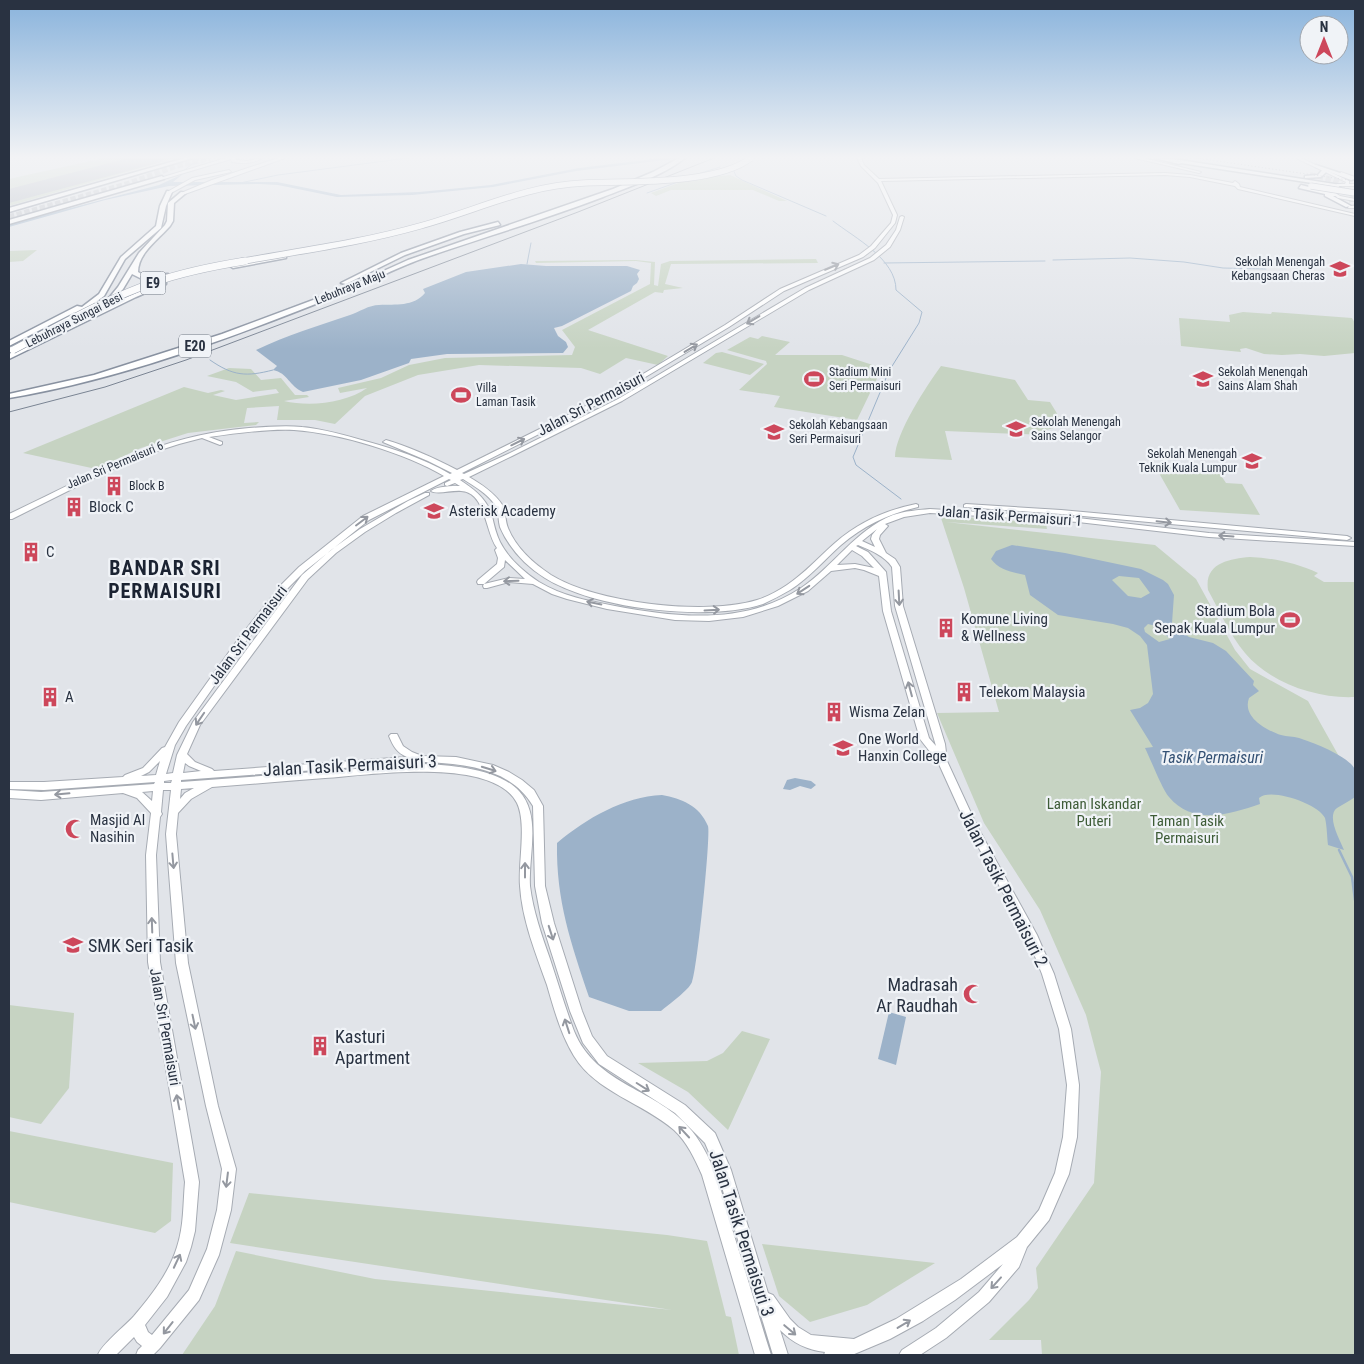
<svg xmlns="http://www.w3.org/2000/svg" width="1364" height="1364" font-family="'Roboto Condensed',sans-serif">
  <style>
    .green { fill: #c6d3c2 }
    .water { fill: #9cb2c9; fill-rule: evenodd }
    .lines { fill: none; stroke-linecap: round; stroke-linejoin: round }
    .stream-far1 { stroke: #9cb2c9; stroke-width: 1 }
    .stream { stroke: #9cb2c9; stroke-width: 2.5 }
    .runway { fill: #aeb4be; fill-rule: evenodd }
    .highway-tunnel { stroke: #bcc0c7; stroke-width: 5.5; stroke-dasharray: 5.5 2.5; stroke-linecap: butt }
    .secondary-casing { stroke: #a6abb3; stroke-width: 2 }
    .primary-casing { stroke: #a0a8b5; stroke-width: 2 }
    .highway-casing { stroke: #8891a0; stroke-width: 3 }
    .secondary { fill: #fff; fill-rule: evenodd }
    .primary { fill: #fff; fill-rule: evenodd }
    .highway { fill: #fff; fill-rule: evenodd }
    .tram { stroke: #7a8493; stroke-width: 1 }
    .rail { stroke: #7a8493; stroke-width: 1; stroke-dasharray: 1 2.5; stroke-linecap: butt }
    .highway-bridge-far1-casing { stroke: #8891a0; stroke-width: 7; stroke-linecap: butt }
    .highway-bridge-casing { stroke: #8891a0; stroke-width: 8; stroke-linecap: butt }
    .highway-bridge-far1 { stroke: #fff; stroke-width: 5.5 }
    .highway-bridge { stroke: #fff; stroke-width: 7 }
    .oneway { stroke: #9498a0 }
    .labels { text-anchor: middle; dominant-baseline: central; stroke-width: 4.5; stroke-linejoin: round; paint-order: stroke }
    .far-poi-label { font-size: 12px; fill: #293241; stroke: #f0f3f7; text-anchor: start }
    .far-street-label { font-size: 12px; fill: #293241; stroke: #f0f3f7 }
    .shield { fill: #f0f3f7; stroke: #656c78; stroke-width: 1 }
    .shield-label { font-size: 14px; font-weight: bold; fill: #293241 }
    .street-label { font-size: 15px; fill: #293241; stroke: #f0f3f7 }
    .poi-label { font-size: 15px; fill: #293241; stroke: #f0f3f7; text-anchor: start }
    .park-label { font-size: 15px; fill: #3e5c37; stroke: #f0f3f7 }
    .water-label { font-size: 16px; font-style: italic; fill: #345174; stroke: #f0f3f7 }
    .near-street-label { font-size: 18px; fill: #293241; stroke: #f0f3f7 }
    .near-poi-label { font-size: 18px; fill: #293241; stroke: #f0f3f7; text-anchor: start }
    .district-label { font-size: 20px; font-weight: bold; letter-spacing: 1px; fill: #1b2332; stroke: #f0f3f7 }
  </style>
  <rect width="100%" height="100%" fill="#e1e4e9"/>
  <g class="green">
    <polygon points="104,158 140,158 9,192 9,179"/>
    <polygon points="166,158 176,158 9,206 9,199"/>
    <polygon points="730,175 787,201 779,201 753,190 671,190 656,196 651,193 689,179"/>
    <polygon points="37,250 23,261 9,262 9,251"/>
    <path d="M816 259 818 263 671 264 665 284 683 288 664 290 663 293 655 292 588 330 668 356 658 365 626 358 600 374 581 368 479 365 418 375 365 396 335 424 315 420H277L279 406 247 408 244 423 259 422 256 425 188 433 141 448 96 469 23 453 184 387 208 393 221 390 225 391 213 395 236 400 279 393 276 389 253 392 236 382 207 376 229 368 251 369 261 380 281 378 295 395H307L309 397 284 401C310 407 346 403 367 388L340 393 338 388 381 378 409 365 445 358 572 355 575 347 562 330 650 284 651 263 636 261 536 263 535 261 636 260 655 262 654 285 658 286 661 264 670 261Z"/>
    <polygon points="1243,312 1271,314 1272,312 1352,318 1355,323 1355,353 1324,356 1300,354 1282,355 1264,354 1246,348 1240,349 1241,352 1181,346 1179,318 1230,322 1229,315"/>
    <polygon points="762,336 790,342 775,355 842,355 882,368 857,420 774,407 780,396 739,390 767,364 766,361 727,350 750,337 758,339"/>
    <polygon points="722,352 764,364 750,375 703,363 716,353"/>
    <path d="M941 366 1015 380 1028 400 1050 402 1064 425 1046 430 1045 435 945 431 952 460 895 457C895 434 927 385 941 366Z"/>
    <polygon points="1155,466 1216,468 1226,483 1242,484 1260,515 1180,510"/>
    <polygon points="940,515 1046,523 1047,529 946,522 1155,545 1196,579 1235,650 1250,669 1308,701 1355,785 1355,1355 1042,1355 1041,1340 989,1340 1029,1300 1038,1288 1036,1268 1094,1183 1101,1072 1086,1015 1040,910 984,823 937,713 999,712 964,588"/>
    <path d="M1250 557C1274 558 1296 563 1318 573L1314 576 1324 582H1355V697C1317 699 1270 683 1245 653 1230 635 1219 610 1208 590 1204 563 1229 559 1250 557Z"/>
    <polygon points="9,1005 74,1013 69,1088 41,1124 9,1117"/>
    <polygon points="742,1031 770,1039 728,1130 688,1092 638,1063 707,1061 723,1053"/>
    <polygon points="9,1131 173,1163 171,1221 155,1233 9,1202"/>
    <polygon points="249,1193 667,1235 707,1241 726,1316 731,1317 739,1355 182,1355 215,1306 236,1251 375,1279 672,1310 230,1243"/>
    <polygon points="762,1244 935,1263 867,1305 810,1322 779,1296"/>
  </g>
  <g class="water">
    <polygon points="662,158 681,158 576,171 493,187 412,195 337,197 278,185 259,184 169,186 105,200 9,227 9,224 159,185 183,174 173,182 277,182 341,195 419,192 491,185 579,168"/>
    <path d="M521 264 546 266H627L640 270 637 274 639 279 637 283 633 286 631 291 562 326 554 328 558 336 566 342 568 347 563 353 447 354 411 359 409 363 361 380 303 392C289 386 288 373 273 370L277 366 256 350C287 335 318 326 350 315 359 312 369 305 379 305 396 304 413 307 425 293L423 289 466 272Z"/>
    <path d="M1012 545 1065 553 1141 569 1163 580 1168 584 1174 595 1172 623 1175 628 1189 637 1213 643 1226 651 1254 681 1253 685 1259 691 1249 698C1242 717 1266 730 1281 735 1287 737 1293 736 1299 738 1312 742 1351 757 1355 770 1358 777 1355 790 1355 797 1350 801 1343 804 1337 808 1326 816 1340 840 1344 850L1328 845C1327 837 1327 826 1325 818 1319 804 1270 787 1259 798L1260 804C1231 814 1193 826 1169 797 1162 789 1151 760 1145 748L1153 747 1130 710 1140 708 1148 703 1153 694 1147 645 1140 636 1128 628 1113 624 1058 615 1030 595 1025 575C1012 572 999 570 991 559L996 551ZM1119 576 1139 578 1150 593 1141 598 1128 596 1112 580ZM1148 624 1156 626 1159 632 1164 633 1170 639 1159 642 1145 632 1144 628Z"/>
    <polygon points="795,778 811,781 816,785 811,789 800,786 790,790 783,789 787,780"/>
    <path d="M662 795C682 799 699 805 708 826 711 835 697 971 692 982 689 990 668 1005 661 1011H629L589 997C571 943 556 901 557 843 587 818 623 797 662 795Z"/>
    <polygon points="889,1012 906,1017 896,1065 878,1059"/>
  </g>
  <g class="lines">
    <g class="stream-far1">
      <polyline points="733,169 736,176 742,180 826,216"/>
      <polyline points="182,172 200,158"/>
      <polyline points="698,174 720,167"/>
      <polyline points="240,183 278,175 408,158"/>
      <polyline points="647,193 678,182"/>
      <path d="M833 221C855 238 896 259 896 290L922 312 919 323 889 371 853 457 856 465 901 499"/>
      <polyline points="1053,260 1130,258 1184,262 1223,268 1266,269"/>
      <polyline points="884,263 1045,261"/>
      <polyline points="527,264 531,243"/>
      <path d="M210 360C233 376 246 377 273 370"/>
    </g>
    <polyline class="stream" points="1339,850 1352,877 1355,900"/>
    <polygon class="runway" points="129,158 164,158 161,162 9,203 9,189"/>
    <g class="highway-tunnel">
      <path d="M1310 175C1322 177 1337 179 1345 188 1350 194 1351 201 1355 207"/>
      <polyline points="9,217 127,184 176,166 210,158"/>
    </g>
    <defs>
      <g id="secondary">
        <path d="M857 158H861L864 165 879 179 1165 173 1190 175 1233 183 1235 181 1239 184 1240 187 1355 214V216L1238 189 1235 186 1190 177 1165 175 881 181 897 215 895 223 875 248 863 257 784 291 729 327 612 397 462 473 464 474 508 454 618 399 805 288 870 258 886 245 896 230 900 217 902 216 904 217 900 230 890 247 874 260 809 290 622 401 512 456 469 477C481 484 495 493 503 506 506 513 505 521 508 528 516 548 533 563 551 575 596 603 705 616 757 600 767 597 778 591 787 585 805 573 819 557 835 543 859 522 886 510 916 504L918 505V507C889 514 864 525 841 545 824 560 809 578 790 590 781 595 772 600 763 604 708 622 594 609 545 578 526 566 509 548 500 527 498 520 499 512 495 505 488 494 474 486 463 479L460 480C475 490 487 499 492 516 494 525 496 534 500 542 508 558 524 572 539 582 562 596 589 601 615 606 678 618 745 625 801 588 834 566 855 530 893 515 905 511 918 510 930 509L1078 518 1209 533 1355 542V546L1209 537 1078 522 930 513 904 517 885 524 888 526 880 535 879 539 886 553 895 559 900 567 903 606 945 744 947 761 977 826 1037 935 1054 974 1071 1029 1079 1085 1077 1137 1069 1174 1049 1220 1027 1247 1019 1267 989 1302 946 1338 920 1355H899L902 1350 936 1328 979 1292 1003 1264 955 1300 923 1321 890 1339 852 1355H824L825 1352C807 1350 793 1343 780 1330L788 1355H773L717 1171 705 1143 675 1113 599 1064 583 1043 570 1011 542 923 535 886 533 806C511 768 465 764 425 762L181 780V782L423 764C451 765 499 769 519 791 542 816 528 856 530 886 533 911 542 936 550 959 558 983 565 1007 574 1031 596 1086 659 1089 692 1131 715 1160 723 1198 733 1232 746 1273 758 1314 771 1355H755L702 1175C695 1159 687 1142 674 1130 643 1103 596 1092 574 1056 561 1035 554 1009 547 985 536 954 522 920 520 886 518 863 527 824 517 803 493 756 369 775 325 778 287 781 250 784 212 787L191 799 178 813 176 834 188 963 218 1106 236 1169 231 1210 219 1255 199 1300 160 1348 153 1355H136L138 1350 142 1346 137 1342 134 1337 116 1355H98C101 1345 125 1326 134 1316 151 1296 169 1273 177 1247 184 1226 183 1204 185 1182L148 962 146 855 151 813 137 798 123 793 41 800 9 798V790L41 792 154 784 155 782 44 790 9 789V782H44L123 777 125 775 143 768 162 748 165 747 179 722 239 638 282 584 299 567 363 516 444 476C405 453 339 433 294 430 266 429 237 433 209 437L222 442V444L220 445 202 438 179 444 148 454 108 471 12 519H9V514C90 476 157 435 249 428 267 427 285 425 302 427 324 429 344 435 365 441 394 449 423 458 450 474L452 473 428 461 383 442 386 440C410 447 434 458 457 470L608 395 725 325 780 289 859 255 871 246 891 223 893 215 878 183 861 166ZM449 479 451 480 445 483V485L447 486 455 483 460 486C451 486 438 486 431 491 437 495 452 490 461 491 486 492 485 532 497 548L495 550 498 558 497 564 478 580 477 582 478 584H484L504 567 505 560 525 579 509 578 484 584 483 586 484 588H487L509 582 533 584 552 594 567 599 607 609 675 620 709 621 743 617 778 606 808 591 831 571 855 568 864 570 879 576 883 611 920 739 938 762 967 826 1028 939 1042 974 1059 1029 1067 1085 1063 1137 1055 1173 1039 1210 1017 1237 961 1279 896 1319 854 1339 811 1335 798 1327 790 1319 773 1295 768 1293 731 1170 715 1133 685 1105 607 1056 592 1036 582 1011 554 923 545 886 543 806 534 790 522 780 509 772 493 765 456 757 422 756 412 752 403 746 397 734H391L389 736C393 746 397 753 407 757L214 771 212 769 195 762 187 754 200 725 308 579 336 553 365 532 396 513 429 495V493H425L408 501 360 529 331 550 302 575 193 722 177 755 173 773 166 774 175 745 186 726 245 642 288 588 305 571 369 520ZM877 529 872 535 871 539 875 547 862 541ZM858 545C870 550 885 556 892 567L895 606 936 746 929 738 891 611 886 572 868 552 856 546ZM852 550 862 556 874 568 855 564 837 565ZM160 761 156 775 141 776 149 772ZM185 763 189 766 201 771 183 773ZM172 780 171 783H164V781ZM194 788 185 793 180 799 181 789ZM163 790H171L166 834 176 963 206 1106 222 1169 217 1210 207 1249 189 1290 152 1335 148 1332 145 1325 167 1297 186 1262 191 1247 195 1231 199 1182 160 962 156 855 160 817 162 814 161 812ZM153 791 152 801 142 792Z"/>
        <polygon points="1135,158 1143,158 1201,172 1199,173"/>
        <polygon points="1296,158 1301,158 1349,181 1349,184 1355,184 1355,186 1339,186 1334,192 1340,196 1355,199 1355,201 1338,198 1330,192 1337,184 1345,184 1346,182"/>
        <polygon points="1341,172 1355,177 1355,179 1340,174"/>
        <polygon points="1349,206 1355,206 1355,208 1348,208"/>
        <polygon points="966,504 1061,510 1347,536 1351,538 1347,540 1061,514 964,507 964,505"/>
      </g>
      <g id="primary">
        <path d="M226 158H235L236 160 247 161 262 158C253 164 243 164 232 162L231 159 164 179 160 178Z"/>
        <polygon points="278,158 285,158 185,194 181,193 212,180"/>
        <polygon points="229,170 231,172 195,180 171,193 167,192 192,178"/>
      </g>
      <g id="highway">
        <polygon points="185,158 193,158 9,212 9,208"/>
        <path d="M679 158H685C662 176 631 186 603 197 543 220 481 238 421 259 393 269 368 283 341 294 233 337 123 379 9 398V394L94 375 222 334 348 287 408 260 613 189 653 172Z"/>
        <polygon points="1155,158 1173,159 1341,185 1338,187 1181,163 1179,164"/>
        <polygon points="1316,165 1355,178 1355,179 1351,180 1327,171 1321,177 1305,178 1305,176 1318,175 1323,169 1316,167"/>
        <polygon points="162,176 164,179 9,224 9,220"/>
        <polygon points="1301,185 1337,194 1337,196 1333,196 1351,206 1346,207 1325,196 1325,194 1299,188"/>
        <polygon points="167,191 172,192 166,206 161,228 125,259 104,296 77,316 72,315 75,312 9,346 9,341 77,306 82,307 99,294 121,257 156,226 160,206"/>
        <path d="M181 192 186 193 174 203 173 221 170 226C158 240 138 253 138 272L143 275 168 274 171 276 168 278 142 279 132 274 123 289 111 304 162 282H166V284L136 297 9 359V354L106 306 104 304 118 287 139 253 165 225 167 221 168 203Z"/>
        <polygon points="498,222 500,225 464,234 405,255 346,284 341,283 401,253 460,232"/>
        <polygon points="284,255 286,256 286,258 233,268 230,266"/>
      </g>
    </defs>
    <use href="#secondary" class="secondary-casing"/>
    <use href="#primary" class="primary-casing"/>
    <use href="#highway" class="highway-casing"/>
    <use href="#secondary" class="secondary"/>
    <use href="#primary" class="primary"/>
    <use href="#highway" class="highway"/>
    <polyline class="tram" points="9,412 105,387 186,360 578,212 714,158"/>
    <polyline class="rail" points="1196,158 1355,181"/>
    <defs>
      <g id="highway-bridge-far1">
        <polyline points="1311,186 1355,193"/>
        <path d="M238 262C299 251 360 243 420 226 475 211 527 185 584 183 629 181 716 185 751 158"/>
      </g>
      <path id="highway-bridge" d="M13 350C59 326 105 299 155 282 184 272 214 266 245 261"/>
    </defs>
    <use href="#highway-bridge-far1" class="highway-bridge-far1-casing"/>
    <use href="#highway-bridge" class="highway-bridge-casing"/>
    <use href="#highway-bridge-far1" class="highway-bridge-far1"/>
    <use href="#highway-bridge" class="highway-bridge"/>
  </g>
  <defs><path id="oneway-shaft" d="M-6 0H5M1.5-3L5.5 0L1.5 3" fill="none" stroke-width="1.6" stroke-linecap="round" stroke-linejoin="round" transform="scale(1.25)"/></defs>
  <g class="oneway">
    <use href="#oneway-shaft" transform="translate(832 267) rotate(-23)"/>
    <use href="#oneway-shaft" transform="translate(753 320) rotate(149)"/>
    <use href="#oneway-shaft" transform="translate(691 348) rotate(-31)"/>
    <use href="#oneway-shaft" transform="translate(518 442) rotate(-26)"/>
    <use href="#oneway-shaft" transform="translate(362 521) rotate(-37)"/>
    <use href="#oneway-shaft" transform="translate(1164 522) rotate(6)"/>
    <use href="#oneway-shaft" transform="translate(1226 536) rotate(-176)"/>
    <use href="#oneway-shaft" transform="translate(511 581) rotate(178)"/>
    <use href="#oneway-shaft" transform="translate(803 590) rotate(147)"/>
    <use href="#oneway-shaft" transform="translate(899 598) rotate(87)"/>
    <use href="#oneway-shaft" transform="translate(594 603) rotate(-168)"/>
    <use href="#oneway-shaft" transform="translate(712 610) rotate(-3)"/>
    <use href="#oneway-shaft" transform="translate(910 689) rotate(-105)"/>
    <use href="#oneway-shaft" transform="translate(200 719) rotate(124)"/>
    <use href="#oneway-shaft" transform="translate(489 769) rotate(17)"/>
    <use href="#oneway-shaft" transform="translate(62 794) rotate(175)"/>
    <use href="#oneway-shaft" transform="translate(173 861) rotate(85)"/>
    <use href="#oneway-shaft" transform="translate(525 870) rotate(-90)"/>
    <use href="#oneway-shaft" transform="translate(152 925) rotate(-92)"/>
    <use href="#oneway-shaft" transform="translate(551 933) rotate(72)"/>
    <use href="#oneway-shaft" transform="translate(194 1022) rotate(78)"/>
    <use href="#oneway-shaft" transform="translate(567 1026) rotate(-108)"/>
    <use href="#oneway-shaft" transform="translate(643 1087) rotate(32)"/>
    <use href="#oneway-shaft" transform="translate(178 1102) rotate(-101)"/>
    <use href="#oneway-shaft" transform="translate(684 1132) rotate(-133)"/>
    <use href="#oneway-shaft" transform="translate(227 1180) rotate(97)"/>
    <use href="#oneway-shaft" transform="translate(177 1261) rotate(-65)"/>
    <use href="#oneway-shaft" transform="translate(996 1283) rotate(132)"/>
    <use href="#oneway-shaft" transform="translate(904 1324) rotate(-31)"/>
    <use href="#oneway-shaft" transform="translate(168 1328) rotate(128)"/>
    <use href="#oneway-shaft" transform="translate(790 1330) rotate(40)"/>
  </g>
  <linearGradient id="sky" x2="0" y2="1"><stop stop-color="#89b3dc"/><stop offset="0.45" stop-color="#f2f3f5"/><stop offset="1" stop-color="#f2f3f5" stop-opacity="0"/></linearGradient>
  <rect width="1364" height="349" fill="url(#sky)"/>
  <defs>
    <symbol id="school-bare" viewBox="-9 -9 18 18"><path d="M0-5L7-2L0 1L-7-2ZM-4 1L0 2.5L4 1V4Q0 6-4 4Z" fill="#cd475b" stroke="#f0f3f7" stroke-width="2.5" paint-order="stroke"/></symbol>
    <symbol id="stadium-bare" viewBox="-9 -9 18 18"><path d="M0-5a6.5 5 0 1 0 0 10a6.5 5 0 1 0 0-10ZM-3.5-1.8h7v3.6h-7Z" fill="#cd475b" stroke="#f0f3f7" stroke-width="2.5" paint-order="stroke"/></symbol>
    <symbol id="building-bare" viewBox="-9 -9 18 18"><path d="M-4-6H4V6H1V3H-1V6H-4ZM-2.5-4.3h1.7v1.8h-1.7ZM.8-4.3h1.7v1.8H.8ZM-2.5-1h1.7V.8h-1.7ZM.8-1h1.7V.8H.8Z" fill="#cd475b" stroke="#f0f3f7" stroke-width="2.5" paint-order="stroke"/></symbol>
    <symbol id="university-bare" viewBox="-9 -9 18 18"><path d="M0-5L7-2L0 1L-7-2ZM-4 1L0 2.5L4 1V4Q0 6-4 4Z" fill="#cd475b" stroke="#f0f3f7" stroke-width="2.5" paint-order="stroke"/></symbol>
    <symbol id="mosque-bare" viewBox="-9 -9 18 18"><path d="M3.5-4.9A6 6 0 1 0 3.5 4.9A5 5 0 1 1 3.5-4.9Z" fill="#cd475b" stroke="#f0f3f7" stroke-width="2.5" paint-order="stroke"/></symbol>
  </defs>
  <g fill-rule="evenodd">
    <use href="#school-bare" x="1326" y="255" width="28" height="28"/>
    <use href="#stadium-bare" x="800" y="365" width="28" height="28"/>
    <use href="#school-bare" x="1189" y="365" width="28" height="28"/>
    <use href="#stadium-bare" x="447" y="381" width="28" height="28"/>
    <use href="#school-bare" x="1002" y="415" width="28" height="28"/>
    <use href="#school-bare" x="760" y="418" width="28" height="28"/>
    <use href="#school-bare" x="1238" y="447" width="28" height="28"/>
    <use href="#building-bare" x="100" y="472" width="28" height="28"/>
    <use href="#building-bare" x="60" y="493" width="28" height="28"/>
    <use href="#university-bare" x="420" y="497" width="28" height="28"/>
    <use href="#building-bare" x="17" y="538" width="28" height="28"/>
    <use href="#stadium-bare" x="1276" y="606" width="28" height="28"/>
    <use href="#building-bare" x="932" y="614" width="28" height="28"/>
    <use href="#building-bare" x="950" y="678" width="28" height="28"/>
    <use href="#building-bare" x="36" y="683" width="28" height="28"/>
    <use href="#building-bare" x="820" y="698" width="28" height="28"/>
    <use href="#university-bare" x="829" y="734" width="28" height="28"/>
    <use href="#mosque-bare" x="61" y="815" width="28" height="28"/>
    <use href="#school-bare" x="59" y="931" width="28" height="28"/>
    <use href="#mosque-bare" x="959" y="980" width="28" height="28"/>
    <use href="#building-bare" x="306" y="1032" width="28" height="28"/>
  </g>
  <g class="labels">
    <g class="far-poi-label">
      <text x="1325" y="262" text-anchor="end">Sekolah Menengah<tspan x="1325" dy="14">Kebangsaan Cheras</tspan></text>
      <text x="829" y="372">Stadium Mini<tspan x="829" dy="14">Seri Permaisuri</tspan></text>
      <text x="1218" y="372">Sekolah Menengah<tspan x="1218" dy="14">Sains Alam Shah</tspan></text>
      <text x="476" y="388">Villa<tspan x="476" dy="14">Laman Tasik</tspan></text>
      <text x="1031" y="422">Sekolah Menengah<tspan x="1031" dy="14">Sains Selangor</tspan></text>
      <text x="789" y="425">Sekolah Kebangsaan<tspan x="789" dy="14">Seri Permaisuri</tspan></text>
      <text x="1237" y="454" text-anchor="end">Sekolah Menengah<tspan x="1237" dy="14">Teknik Kuala Lumpur</tspan></text>
      <text x="129" y="486">Block B</text>
    </g>
    <g class="far-street-label">
      <text transform="translate(350 287) rotate(-22)">Lebuhraya Maju</text>
      <text transform="translate(74 320) rotate(-27)">Lebuhraya Sungai Besi</text>
      <text transform="translate(115 465) rotate(-23)">Jalan Sri Permaisuri 6</text>
    </g>
    <g class="shield">
      <rect x="140.5" y="271.5" width="25" height="23" rx="4"/>
      <rect x="179" y="334.5" width="32" height="23" rx="4"/>
    </g>
    <g class="shield-label">
      <text x="153" y="283">E9</text>
      <text x="195" y="346">E20</text>
    </g>
    <g class="street-label">
      <text transform="translate(591 404) rotate(-28)">Jalan Sri Permaisuri</text>
      <text transform="translate(1010 516) rotate(4)">Jalan Tasik Permaisuri 1</text>
      <text transform="translate(248 635) rotate(-53)">Jalan Sri Permaisuri</text>
      <text transform="translate(165 1027) rotate(80)">Jalan Sri Permaisuri</text>
    </g>
    <g class="poi-label">
      <text x="89" y="507">Block C</text>
      <text x="449" y="511">Asterisk Academy</text>
      <text x="46" y="552">C</text>
      <text x="1275" y="611" text-anchor="end">Stadium Bola<tspan x="1275" dy="17">Sepak Kuala Lumpur</tspan></text>
      <text x="961" y="619">Komune Living<tspan x="961" dy="17">&amp; Wellness</tspan></text>
      <text x="979" y="692">Telekom Malaysia</text>
      <text x="65" y="697">A</text>
      <text x="849" y="712">Wisma Zelan</text>
      <text x="858" y="739">One World<tspan x="858" dy="17">Hanxin College</tspan></text>
      <text x="90" y="820">Masjid Al<tspan x="90" dy="17">Nasihin</tspan></text>
    </g>
    <g class="park-label">
      <text x="1094" y="804">Laman Iskandar<tspan x="1094" dy="17">Puteri</tspan></text>
      <text x="1187" y="821">Taman Tasik<tspan x="1187" dy="17">Permaisuri</tspan></text>
    </g>
    <g class="water-label">
      <text x="1212" y="757">Tasik Permaisuri</text>
    </g>
    <g class="near-street-label">
      <text transform="translate(350 765) rotate(-3)">Jalan Tasik Permaisuri 3</text>
      <text transform="translate(1004 888) rotate(63)">Jalan Tasik Permaisuri 2</text>
      <text transform="translate(742 1233) rotate(72)">Jalan Tasik Permaisuri 3</text>
    </g>
    <g class="near-poi-label">
      <text x="88" y="945">SMK Seri Tasik</text>
      <text x="958" y="984" text-anchor="end">Madrasah<tspan x="958" dy="21">Ar Raudhah</tspan></text>
      <text x="335" y="1036">Kasturi<tspan x="335" dy="21">Apartment</tspan></text>
    </g>
    <g class="district-label">
      <text x="165" y="568">BANDAR SRI<tspan x="165" dy="23">PERMAISURI</tspan></text>
    </g>
  </g>
  <rect width="1364" height="1364" fill="none" stroke="#293241" stroke-width="20"/>
  <g transform="translate(1324 40)"><circle r="24" fill="#f0f3f7" stroke="#a0a6ae"/>
  <path d="M0-4L9 19L0 12L-9 19Z" fill="#cd475b"/>
  <text y="-8" font-size="14" font-weight="bold" text-anchor="middle" fill="#293241">N</text>
  </g>
</svg>
